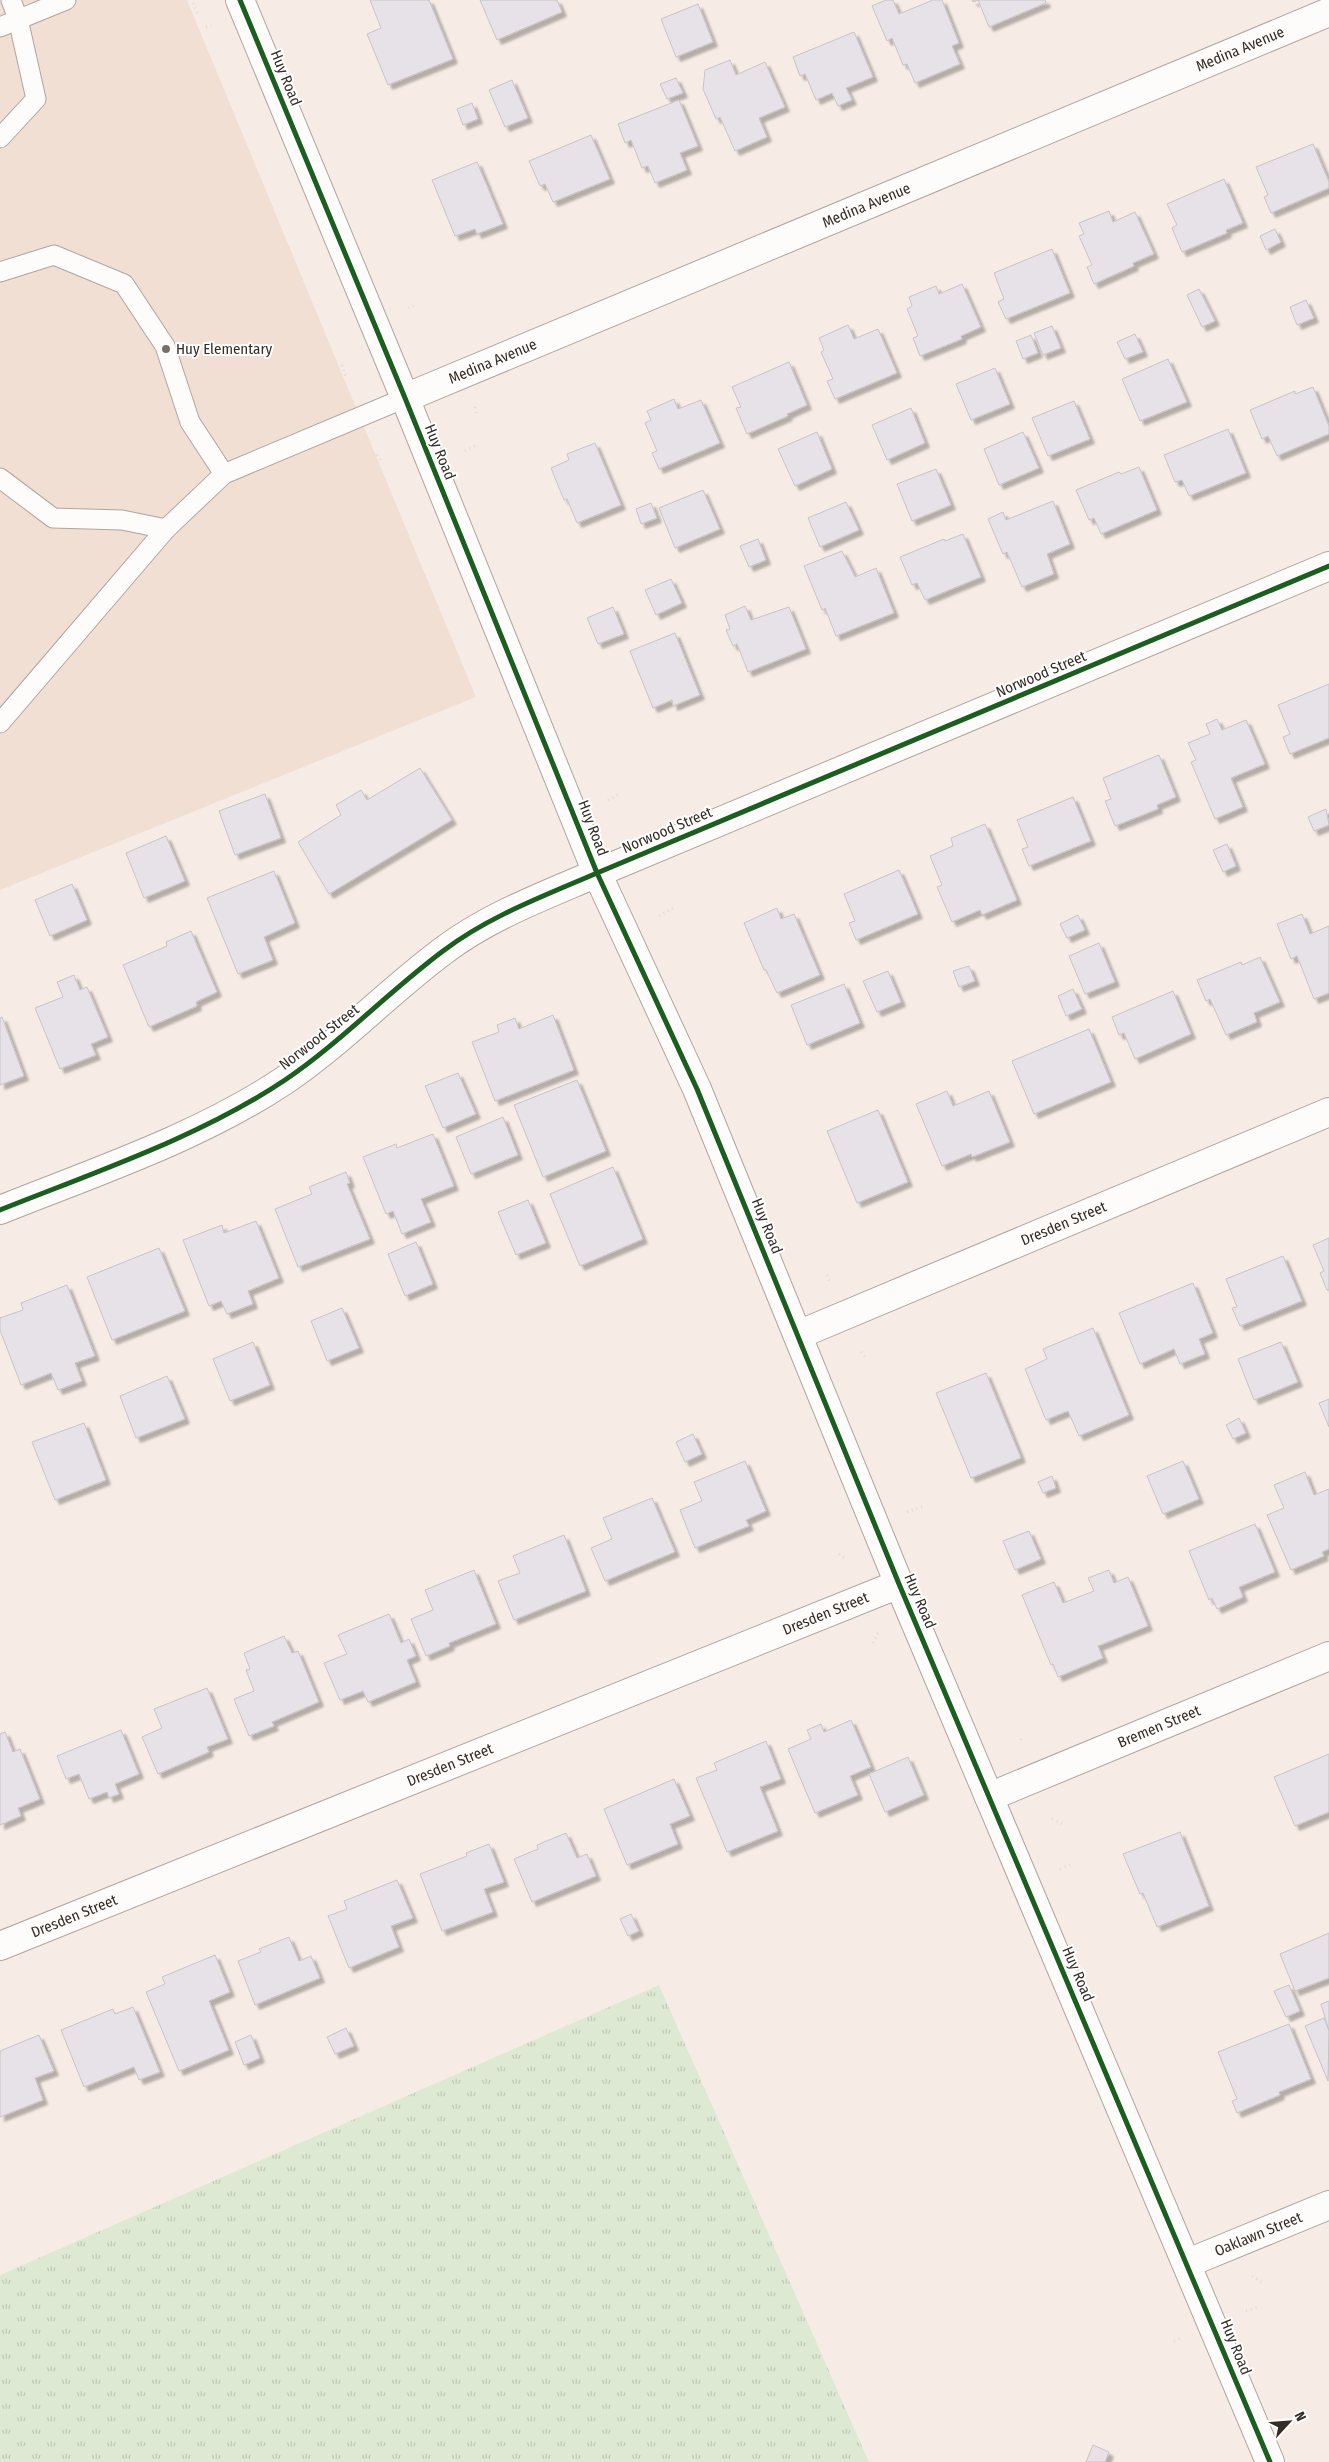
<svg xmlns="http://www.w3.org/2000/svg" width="1329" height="2462" font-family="'Fira Sans Condensed',sans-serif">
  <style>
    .built { fill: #f1dfd4 }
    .grass { fill: url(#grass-tufts) }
    .building { fill: #e6e2e8; stroke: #c8c3c5; filter: url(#shadow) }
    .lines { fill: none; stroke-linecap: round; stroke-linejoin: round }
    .service-casing { stroke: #aea59f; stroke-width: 21 }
    .minor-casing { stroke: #aea59f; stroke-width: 30 }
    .path { stroke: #dedbd8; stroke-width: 3; stroke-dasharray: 1 4; stroke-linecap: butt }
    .service { stroke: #fefcfb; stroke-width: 19 }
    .minor { stroke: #fefcfb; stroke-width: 28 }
    .cycleway-casing { stroke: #fff; stroke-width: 8 }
    .cycleway { stroke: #1b5e20; stroke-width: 5 }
    .poi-dot { fill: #796f69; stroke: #fff; stroke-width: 2 }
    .labels { text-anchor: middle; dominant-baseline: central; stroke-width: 4; stroke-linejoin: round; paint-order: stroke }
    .street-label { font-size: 15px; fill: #352c26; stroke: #fff }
    .poi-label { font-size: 15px; fill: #352c26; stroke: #fff; text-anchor: start }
  </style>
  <defs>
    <pattern id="grass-tufts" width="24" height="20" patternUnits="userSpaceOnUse" patternTransform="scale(1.25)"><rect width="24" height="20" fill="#dee9d4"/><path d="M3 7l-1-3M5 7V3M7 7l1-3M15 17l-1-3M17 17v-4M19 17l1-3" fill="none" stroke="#bfc8b6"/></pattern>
    <filter id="shadow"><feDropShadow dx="4.5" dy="4.5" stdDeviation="1" flood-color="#0004"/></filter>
  </defs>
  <rect width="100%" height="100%" fill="#f7ece5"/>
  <polygon class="built" points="0,0 187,0 476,697 0,890"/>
  <polygon class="grass" points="659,1985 869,2462 0,2462 0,2275"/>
  <g class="building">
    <polygon points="370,0 429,0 453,59 388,85 367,34 381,28"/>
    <polygon points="480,0 557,0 562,12 497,40"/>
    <polygon points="886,0 893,0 899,14 933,0 942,0 959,43 952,46 960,64 915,83 907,64 903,65 892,38 887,41 872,6"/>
    <polygon points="972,0 1045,0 1046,3 989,27 978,0 973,2"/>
    <polygon points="698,4 713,42 676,57 661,19"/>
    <polygon points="854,32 873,77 846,88 852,100 838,106 832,93 816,100 805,74 800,76 793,57"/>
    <polygon points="730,60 736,75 765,62 785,107 759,118 767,137 735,151 720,117 716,119 703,89 705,70"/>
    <polygon points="676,78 683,93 667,99 660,84"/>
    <polygon points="512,80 528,118 505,127 489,90"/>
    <polygon points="679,100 698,146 680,153 687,170 655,183 648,166 642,168 631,140 625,143 618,124"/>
    <polygon points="472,103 478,119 463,125 457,109"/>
    <polygon points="591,135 610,179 553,202 545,184 540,186 529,161"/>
    <polygon points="1313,144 1329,182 1329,188 1271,213 1264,197 1268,195 1256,167"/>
    <polygon points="477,162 503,224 477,234 475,229 455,236 432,180"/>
    <polygon points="1224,179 1243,223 1226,230 1227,233 1182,252 1172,228 1177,225 1167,204"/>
    <polygon points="1109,211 1113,222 1135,212 1154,254 1133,263 1134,266 1094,284 1087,267 1092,265 1079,236 1084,234 1079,223"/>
    <polygon points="1275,229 1281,242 1266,250 1260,236"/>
    <polygon points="1052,249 1070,293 1006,319 998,302 1004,299 994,273"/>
    <polygon points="962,284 981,327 961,336 962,339 920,356 913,338 918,336 907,309 912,306 909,297 936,286 939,294"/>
    <polygon points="1199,289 1215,321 1202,327 1187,295"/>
    <polygon points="1306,300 1314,318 1297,325 1290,307"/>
    <polygon points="848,325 854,339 878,329 897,373 835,399 827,381 833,379 821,352 824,350 819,338"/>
    <polygon points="1052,326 1061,348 1043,355 1034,333"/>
    <polygon points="1135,334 1143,352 1125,359 1117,342"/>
    <polygon points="1031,335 1038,353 1023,359 1016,341"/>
    <polygon points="1168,359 1187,402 1140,421 1122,379"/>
    <polygon points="789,362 807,405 787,414 788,416 747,434 736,408 741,407 732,387"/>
    <polygon points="995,368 1010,404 971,420 956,384"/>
    <polygon points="1313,387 1329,426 1329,434 1277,456 1268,436 1262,439 1250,410 1295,391 1295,394"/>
    <polygon points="674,399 678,409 701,400 720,443 659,469 652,453 657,451 645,423 651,420 647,411"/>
    <polygon points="1074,401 1090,439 1048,456 1032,418"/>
    <polygon points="911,408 925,443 887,460 872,425"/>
    <polygon points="1228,429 1246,473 1189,496 1182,480 1175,482 1164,455"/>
    <polygon points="817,432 832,469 795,486 778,449"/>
    <polygon points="1023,432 1039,468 999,485 984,449"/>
    <polygon points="595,443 621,505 577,523 567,499 564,500 551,468 569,460 567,454"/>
    <polygon points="1139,467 1157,510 1101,534 1094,518 1089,520 1076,490 1119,472 1121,474"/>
    <polygon points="936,469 951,505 912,521 897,484"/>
    <polygon points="703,490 720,529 675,548 659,508"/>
    <polygon points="1053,501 1070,544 1047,554 1054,574 1022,587 1007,552 1003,554 988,519 1003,512 1006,520"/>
    <polygon points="846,502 859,530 820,547 808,518"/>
    <polygon points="651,503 657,518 641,524 636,509"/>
    <polygon points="963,534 981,577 925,600 917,583 912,585 900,557 944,539 945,541"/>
    <polygon points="758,539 766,560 749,567 740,546"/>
    <polygon points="842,551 855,577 876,568 894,613 836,636 825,608 822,610 804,566"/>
    <polygon points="671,579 682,603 656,615 645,590"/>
    <polygon points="745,606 751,620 789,607 806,649 748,672 737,644 733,646 726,630 730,629 725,615"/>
    <polygon points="613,607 624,634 598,644 587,618"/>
    <polygon points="675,633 700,695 673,706 672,700 653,708 630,651"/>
    <polygon points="1329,684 1329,738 1290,754 1283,737 1290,734 1278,705"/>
    <polygon points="1217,719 1222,730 1246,720 1265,764 1231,778 1243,807 1215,819 1191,762 1196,760 1188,743 1210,734 1206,724"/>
    <polygon points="1159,755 1176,797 1157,805 1158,809 1115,826 1105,801 1111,799 1103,778"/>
    <polygon points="420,768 452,820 329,894 298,842 341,815 336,805 361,790 367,800"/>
    <polygon points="265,794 281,838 235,855 219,811"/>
    <polygon points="1073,797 1091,841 1029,866 1022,849 1028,847 1017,820"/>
    <polygon points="1326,809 1329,825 1314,831 1308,817"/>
    <polygon points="985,824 1017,900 982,915 980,910 952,922 937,887 942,885 930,856 953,846 951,838"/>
    <polygon points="166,836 185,881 144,898 126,853"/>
    <polygon points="1227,844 1236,866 1223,872 1213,850"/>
    <polygon points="899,870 918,914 856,940 849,923 855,921 844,894"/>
    <polygon points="274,871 295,923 264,937 273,960 238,974 207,898"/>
    <polygon points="72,884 87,920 50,936 35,900"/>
    <polygon points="777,908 781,919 794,914 820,975 777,993 766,970 764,970 744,923"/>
    <polygon points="1302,914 1310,934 1329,926 1329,993 1314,999 1297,956 1291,959 1277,924"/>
    <polygon points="1078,915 1085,930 1067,938 1060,924"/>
    <polygon points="191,931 217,992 196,1002 197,1006 149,1027 123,965 167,946 166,942"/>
    <polygon points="1099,943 1115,982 1085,994 1069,956"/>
    <polygon points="1260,957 1280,1002 1254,1013 1257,1022 1226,1035 1210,999 1206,1001 1197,980 1241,962 1242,965"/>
    <polygon points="969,966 975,981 959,987 953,971"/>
    <polygon points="888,971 901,1002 877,1012 863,981"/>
    <polygon points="74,975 80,990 87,987 108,1037 91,1044 96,1055 60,1069 35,1008 63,997 57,982"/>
    <polygon points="844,984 860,1023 807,1045 791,1005"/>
    <polygon points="1073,989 1082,1009 1066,1016 1058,996"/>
    <polygon points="1173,991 1191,1034 1135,1059 1124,1033 1119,1035 1112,1017"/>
    <polygon points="553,1015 574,1070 495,1101 472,1042 499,1032 497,1025 515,1018 519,1029"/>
    <polygon points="2,1017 24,1076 0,1085 0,1018"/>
    <polygon points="1089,1029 1111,1082 1034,1114 1012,1061"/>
    <polygon points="458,1073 476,1114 443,1128 425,1086"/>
    <polygon points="577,1080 606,1151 543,1177 514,1105"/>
    <polygon points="947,1091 953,1106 989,1091 1010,1142 972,1157 971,1154 942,1166 916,1104"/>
    <polygon points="878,1110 908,1182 857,1203 827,1131"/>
    <polygon points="503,1117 518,1155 471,1174 456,1137"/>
    <polygon points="433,1134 454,1186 421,1199 431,1222 402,1234 393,1211 386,1214 363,1157 396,1144 397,1148"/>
    <polygon points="613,1167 643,1239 580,1266 550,1194"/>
    <polygon points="346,1172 350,1183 347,1184 370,1239 298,1267 275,1209 312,1194 309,1187"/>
    <polygon points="528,1200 546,1243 516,1255 498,1212"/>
    <polygon points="256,1221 279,1278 248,1291 253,1304 227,1314 221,1301 209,1306 183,1240 222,1225 224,1233"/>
    <polygon points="1329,1238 1329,1290 1327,1290 1320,1273 1324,1271 1313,1245"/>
    <polygon points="416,1242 433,1284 405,1296 388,1254"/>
    <polygon points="159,1248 185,1311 112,1340 87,1277"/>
    <polygon points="1283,1256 1302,1301 1240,1326 1232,1308 1237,1307 1226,1279"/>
    <polygon points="1193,1283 1213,1333 1199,1339 1205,1354 1180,1364 1174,1349 1140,1364 1119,1313"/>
    <polygon points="67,1285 95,1356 75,1363 82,1381 58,1390 51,1373 21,1385 0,1330 0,1318 23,1310 21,1303"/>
    <polygon points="342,1308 359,1348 327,1361 311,1321"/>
    <polygon points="1093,1328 1129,1415 1079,1436 1068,1411 1046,1420 1025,1369 1047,1359 1043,1349"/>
    <polygon points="253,1342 270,1385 230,1401 213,1359"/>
    <polygon points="1281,1342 1298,1382 1254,1400 1238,1359"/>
    <polygon points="986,1373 1021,1458 971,1478 936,1393"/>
    <polygon points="167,1376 185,1419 136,1438 120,1396"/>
    <polygon points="1329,1399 1329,1427 1319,1403"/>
    <polygon points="1239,1418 1246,1433 1233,1439 1226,1425"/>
    <polygon points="84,1423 106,1480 55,1500 32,1442"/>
    <polygon points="693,1434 702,1454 685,1462 676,1442"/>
    <polygon points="745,1461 766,1511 746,1520 749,1526 695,1548 680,1510 702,1501 694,1482"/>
    <polygon points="1183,1461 1199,1499 1163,1514 1147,1476"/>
    <polygon points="1305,1472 1314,1495 1329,1489 1329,1549 1322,1552 1324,1556 1291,1570 1267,1515 1284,1508 1274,1485"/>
    <polygon points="1052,1476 1056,1488 1043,1493 1038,1482"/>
    <polygon points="652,1498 675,1552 605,1581 591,1548 612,1539 603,1518"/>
    <polygon points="1255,1524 1275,1572 1239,1587 1243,1597 1217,1609 1212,1598 1209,1600 1189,1551"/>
    <polygon points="1029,1531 1041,1559 1015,1570 1003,1541"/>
    <polygon points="564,1535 586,1591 514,1620 498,1581 520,1573 513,1556"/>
    <polygon points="474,1570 496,1624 449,1643 450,1646 426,1656 411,1619 433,1610 425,1590"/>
    <polygon points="1109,1570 1114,1583 1128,1577 1148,1626 1098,1646 1103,1658 1058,1677 1053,1664 1051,1665 1022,1595 1054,1582 1063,1603 1094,1591 1088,1578"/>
    <polygon points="389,1614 401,1643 409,1639 416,1656 407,1660 416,1682 368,1702 363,1691 340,1700 324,1663 347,1654 338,1635"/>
    <polygon points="284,1636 292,1653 298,1651 319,1702 272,1722 274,1726 249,1736 234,1699 254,1691 246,1670 250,1669 244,1653"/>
    <polygon points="207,1688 228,1739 207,1747 209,1752 158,1774 142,1737 162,1728 154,1709"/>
    <polygon points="851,1720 871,1767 850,1776 858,1795 815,1813 788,1749 811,1739 807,1730 821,1724 824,1732"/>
    <polygon points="121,1730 139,1774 115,1784 119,1794 109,1798 107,1792 89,1799 79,1774 66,1779 57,1756"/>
    <polygon points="5,1732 13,1752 20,1749 40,1799 18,1808 21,1816 0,1825 0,1734"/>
    <polygon points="766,1741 781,1779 760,1787 778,1831 727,1852 696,1778 717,1770 714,1763"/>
    <polygon points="1329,1754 1329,1812 1295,1826 1274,1777"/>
    <polygon points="908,1757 924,1795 885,1812 869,1774"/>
    <polygon points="674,1779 690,1816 670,1824 678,1844 627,1865 604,1809"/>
    <polygon points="1180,1832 1209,1906 1157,1927 1143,1893 1140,1894 1123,1854"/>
    <polygon points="566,1833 577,1858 587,1854 596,1876 532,1902 514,1859 538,1849 537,1845"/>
    <polygon points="489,1844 504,1882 484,1889 493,1912 442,1931 420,1874 467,1856 466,1853"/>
    <polygon points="397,1880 413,1918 391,1926 399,1947 349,1968 328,1916 347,1909 344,1901"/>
    <polygon points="631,1914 639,1931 628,1936 620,1919"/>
    <polygon points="1329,1933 1329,1978 1295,1991 1280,1954"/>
    <polygon points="289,1937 299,1961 311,1956 320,1978 255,2005 238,1961 261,1952 259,1949"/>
    <polygon points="215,1955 230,1992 209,2001 229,2050 179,2071 146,1992 165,1984 162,1977"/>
    <polygon points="1289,1985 1300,2011 1286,2017 1274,1991"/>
    <polygon points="1329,2001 1329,2031 1321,2004"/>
    <polygon points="133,2007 160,2072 139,2080 134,2067 84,2087 61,2030 113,2009 115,2014"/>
    <polygon points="1324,2018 1329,2031 1328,2081 1305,2026"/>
    <polygon points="1289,2024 1311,2079 1279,2092 1280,2095 1237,2113 1232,2101 1237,2099 1218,2052"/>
    <polygon points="346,2028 354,2046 335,2054 327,2037"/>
    <polygon points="39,2035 54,2071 35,2078 43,2100 0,2117 0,2051"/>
    <polygon points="251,2035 260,2058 244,2065 235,2042"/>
    <polygon points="1093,2445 1109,2452 1105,2462 1086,2462"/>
  </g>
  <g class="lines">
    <defs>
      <g id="service">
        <polyline points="0,27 66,0"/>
        <polyline points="0,138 36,99 18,19 11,0"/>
        <polyline points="0,272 54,255 124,284 165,346 190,422 224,474"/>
        <polyline points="0,478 53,518 122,520 166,529 224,474 405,398"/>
        <polyline points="0,723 166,529"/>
      </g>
      <g id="minor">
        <polyline points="240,0 405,398 597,873 697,1089 899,1584 1270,2462"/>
        <path id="s1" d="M405 398 1329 12"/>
        <path d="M0 1210C95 1172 200 1137 285 1080 341 1042 388 992 443 951 489 916 544 896 597 873L1329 566"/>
        <path id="s2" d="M798 1335 1329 1112"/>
        <path id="s3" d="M989 1797 1329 1656"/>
        <path id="s4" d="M0 1946 899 1584"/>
        <path id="s5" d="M1188 2263 1329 2205"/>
      </g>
    </defs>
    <use href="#service" class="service-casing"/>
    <use href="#minor" class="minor-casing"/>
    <g class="path">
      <polyline points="193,3 198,14"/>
      <polyline points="206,27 211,25"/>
      <polyline points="408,308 417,304"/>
      <polyline points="342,365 346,377"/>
      <polyline points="475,407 477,414"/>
      <polyline points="465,451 475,446"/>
      <polyline points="377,455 382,461"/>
      <polyline points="608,800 620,794"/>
      <polyline points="659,916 673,908"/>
      <polyline points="827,1275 830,1282"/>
      <polyline points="861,1352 865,1357"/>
      <polyline points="907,1512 924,1506"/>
      <polyline points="839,1554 847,1560"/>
      <polyline points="873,1643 878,1633"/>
      <polyline points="1021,1740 1021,1736"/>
      <polyline points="1052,1819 1065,1825"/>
      <polyline points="1060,1869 1072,1864"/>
      <polyline points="1252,2276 1261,2282"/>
      <polyline points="1246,2311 1259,2307"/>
      <polyline points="1174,2341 1180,2338"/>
    </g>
    <use href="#service" class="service"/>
    <use href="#minor" class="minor"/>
    <defs>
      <g id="cycleway">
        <polyline points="240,0 405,398 597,873 697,1089 899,1584 1270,2462"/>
        <path d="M0 1210C95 1172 200 1137 285 1080 341 1042 388 992 443 951 489 916 544 896 597 873L1329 566"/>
      </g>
    </defs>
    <use href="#cycleway" class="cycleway-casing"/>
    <use href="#cycleway" class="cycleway"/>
  </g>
  <circle class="poi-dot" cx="166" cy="349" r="5"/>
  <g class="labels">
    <g class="street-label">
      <text stroke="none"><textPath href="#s1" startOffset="905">Medina Avenue</textPath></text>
      <text transform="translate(286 78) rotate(68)">Huy Road</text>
      <text stroke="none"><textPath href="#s1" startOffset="500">Medina Avenue</textPath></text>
      <text stroke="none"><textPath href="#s1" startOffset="95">Medina Avenue</textPath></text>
      <text transform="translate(440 452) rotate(68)">Huy Road</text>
      <text transform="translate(1041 674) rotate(-23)">Norwood Street</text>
      <text transform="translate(593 828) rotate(69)">Huy Road</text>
      <text transform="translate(667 830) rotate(-23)">Norwood Street</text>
      <text transform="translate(319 1037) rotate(-38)">Norwood Street</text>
      <text stroke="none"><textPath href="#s2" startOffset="288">Dresden Street</textPath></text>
      <text transform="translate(767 1226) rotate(68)">Huy Road</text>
      <text transform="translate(920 1601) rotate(67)">Huy Road</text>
      <text stroke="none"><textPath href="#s4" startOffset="890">Dresden Street</textPath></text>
      <text stroke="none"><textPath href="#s3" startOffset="184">Bremen Street</textPath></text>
      <text stroke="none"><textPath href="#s4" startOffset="485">Dresden Street</textPath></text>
      <text stroke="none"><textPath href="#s4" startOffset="80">Dresden Street</textPath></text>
      <text transform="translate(1078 1974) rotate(67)">Huy Road</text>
      <text stroke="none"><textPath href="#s5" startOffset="76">Oaklawn Street</textPath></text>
      <text transform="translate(1236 2347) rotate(68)">Huy Road</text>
    </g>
    <g class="poi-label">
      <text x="176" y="349">Huy Elementary</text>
    </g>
  </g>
  <g transform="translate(1289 2422) rotate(64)" stroke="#ffffff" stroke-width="4" paint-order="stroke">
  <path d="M0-4L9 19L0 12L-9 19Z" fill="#352c26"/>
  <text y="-8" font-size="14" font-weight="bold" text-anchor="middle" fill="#352c26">N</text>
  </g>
</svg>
